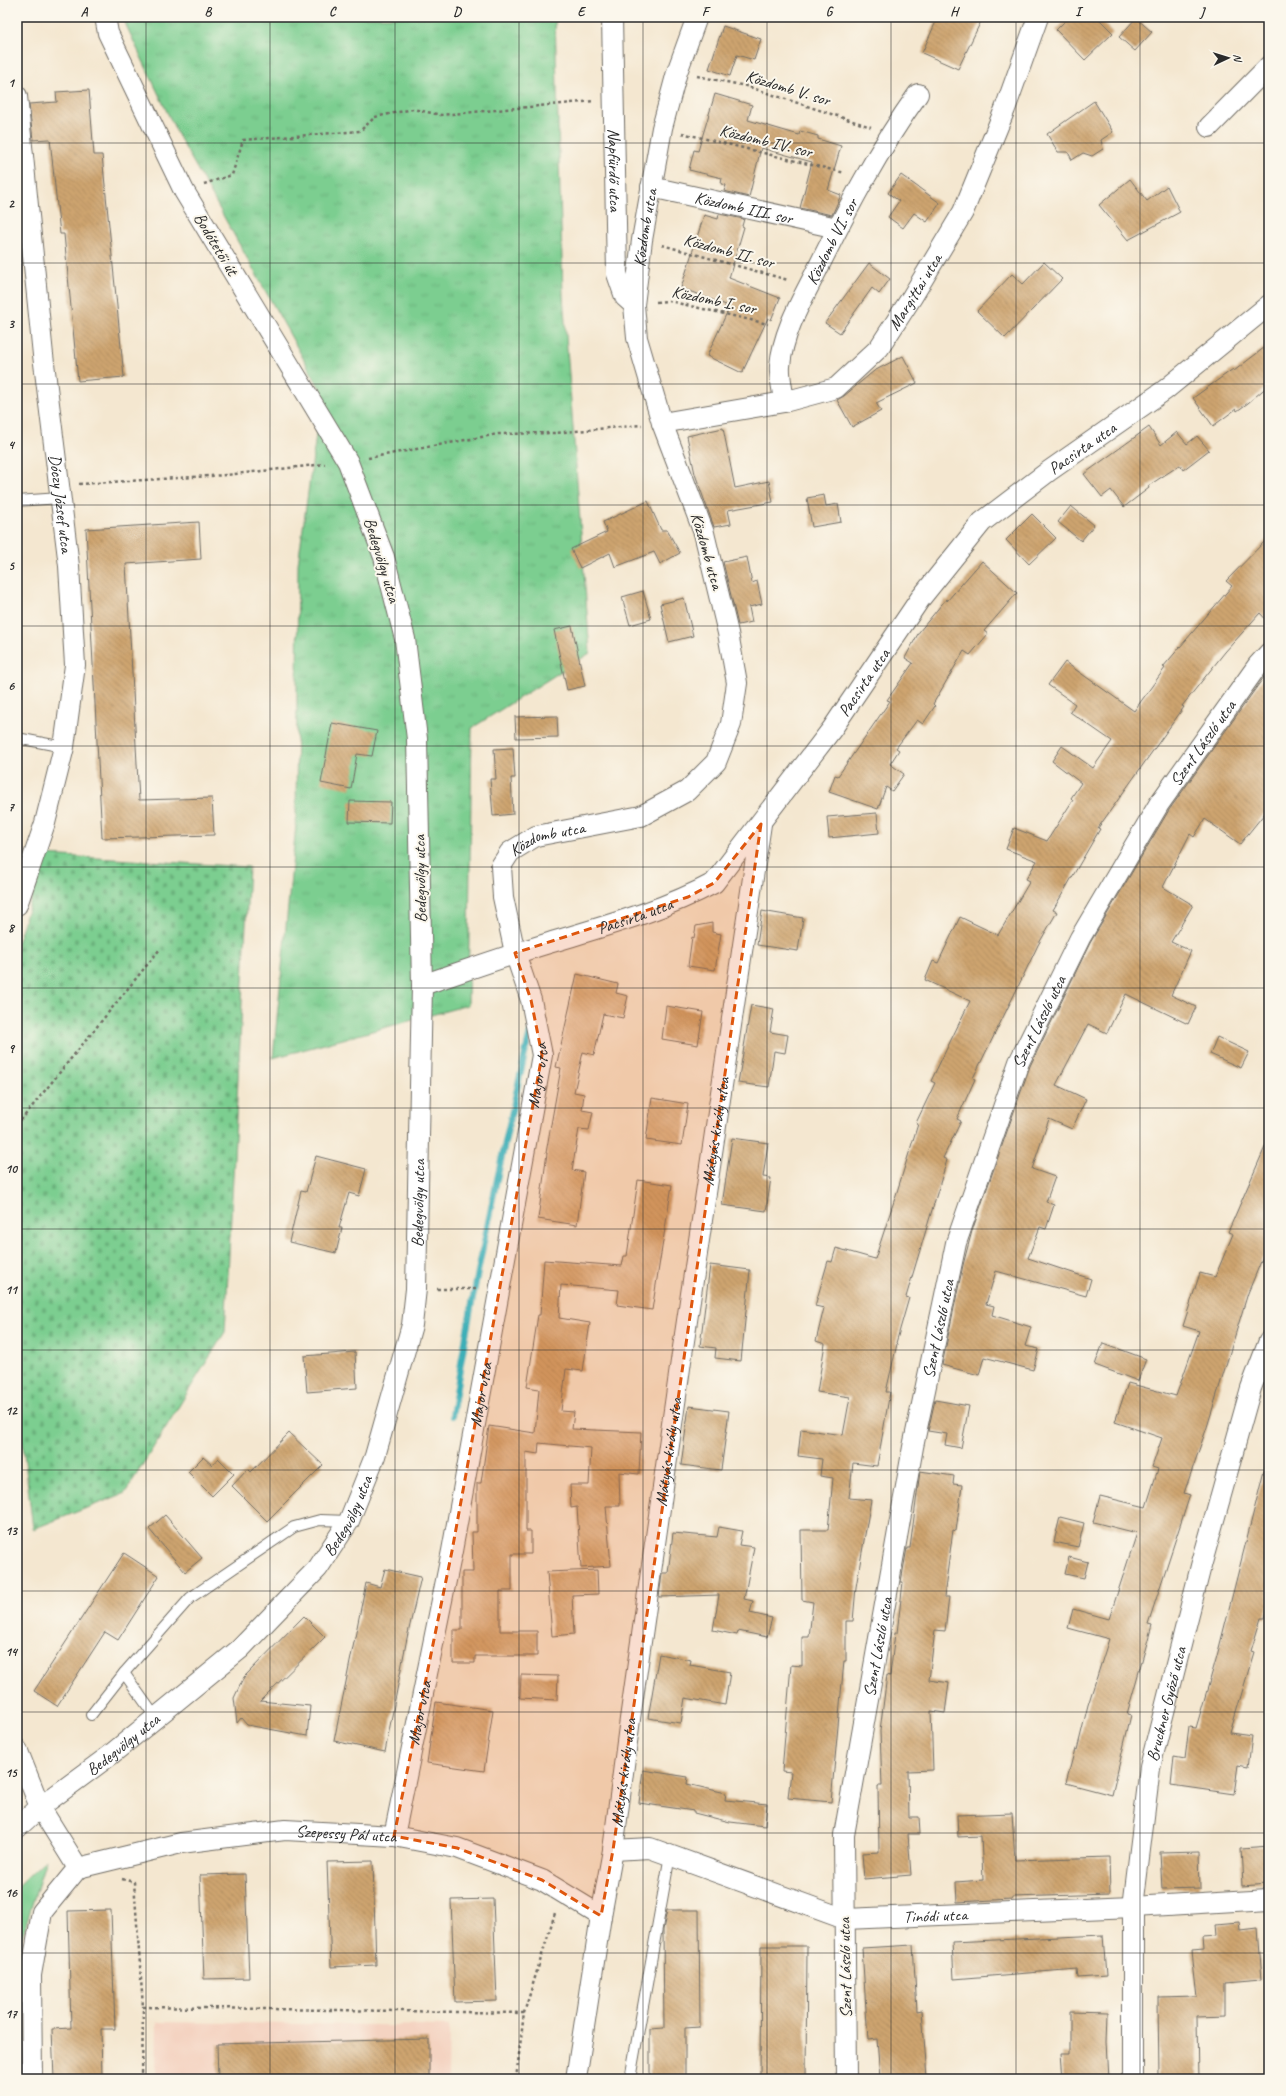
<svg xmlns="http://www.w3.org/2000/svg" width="1286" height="2096" font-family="Caveat,sans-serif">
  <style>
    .built { fill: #f4d3c1 }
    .grass { fill: url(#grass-tufts); stroke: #547c5e }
    .cemetery { fill: url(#cemetery-stones); stroke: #547c5e }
    .park { fill: #7cce90; stroke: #547c5e }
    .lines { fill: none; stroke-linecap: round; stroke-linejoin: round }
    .stream { stroke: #3eafb7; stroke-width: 6 }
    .building { fill: url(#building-back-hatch) }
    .service-casing { stroke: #716d65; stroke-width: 12 }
    .minor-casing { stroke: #716d65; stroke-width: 22 }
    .path { stroke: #716d65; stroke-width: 2.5; stroke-dasharray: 3 3; stroke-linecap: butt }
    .service { stroke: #fff; stroke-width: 10 }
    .minor { stroke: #fff; stroke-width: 20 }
    .marked { fill: #df570e; fill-opacity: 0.2; stroke: #df570e; stroke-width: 3; stroke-dasharray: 8 5; stroke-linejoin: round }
    .grid { fill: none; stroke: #2b2b2b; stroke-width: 1; stroke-opacity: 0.55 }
    .labels { text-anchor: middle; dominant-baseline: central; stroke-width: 4; stroke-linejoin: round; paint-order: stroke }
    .street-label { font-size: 17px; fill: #2b2b2b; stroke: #fbf7ec }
    .neatline { fill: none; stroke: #2b2b2b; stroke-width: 1.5 }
    .grid-label { font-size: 13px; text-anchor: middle; font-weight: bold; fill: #2b2b2b }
  </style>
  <defs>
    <pattern id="grass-tufts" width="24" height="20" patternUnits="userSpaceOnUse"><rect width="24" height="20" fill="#7cce90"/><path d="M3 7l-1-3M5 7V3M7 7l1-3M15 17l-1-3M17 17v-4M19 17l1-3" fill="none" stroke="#6bb17c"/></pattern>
    <pattern id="cemetery-stones" width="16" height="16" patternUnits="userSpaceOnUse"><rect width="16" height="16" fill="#7cce90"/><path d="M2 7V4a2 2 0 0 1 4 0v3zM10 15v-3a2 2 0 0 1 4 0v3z" fill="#6bb17c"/></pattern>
    <pattern id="building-back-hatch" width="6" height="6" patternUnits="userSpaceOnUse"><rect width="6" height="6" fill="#cea46f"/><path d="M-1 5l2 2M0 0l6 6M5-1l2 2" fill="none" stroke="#a7865b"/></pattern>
  </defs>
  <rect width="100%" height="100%" fill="#fbf7ec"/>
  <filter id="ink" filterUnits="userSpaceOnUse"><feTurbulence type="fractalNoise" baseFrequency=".025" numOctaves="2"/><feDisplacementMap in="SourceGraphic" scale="8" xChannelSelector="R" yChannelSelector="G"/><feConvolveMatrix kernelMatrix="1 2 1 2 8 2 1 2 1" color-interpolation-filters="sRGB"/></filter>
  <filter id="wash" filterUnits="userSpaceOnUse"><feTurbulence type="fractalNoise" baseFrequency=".012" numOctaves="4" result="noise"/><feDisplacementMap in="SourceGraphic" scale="16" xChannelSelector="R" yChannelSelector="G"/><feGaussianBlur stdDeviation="0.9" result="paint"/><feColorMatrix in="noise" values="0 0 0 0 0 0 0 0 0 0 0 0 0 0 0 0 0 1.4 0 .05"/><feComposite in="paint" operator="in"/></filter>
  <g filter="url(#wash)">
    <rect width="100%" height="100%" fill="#f4e7d0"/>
    <polygon class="built" points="157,2022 449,2026 448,2079 156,2079"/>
    <polygon class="grass" points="124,17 555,17 563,295 590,653 472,728 468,1005 273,1058 296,825 298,564 322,392 177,133 126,25"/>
    <polygon class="cemetery" points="46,855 249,867 225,1332 125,1493 33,1529 17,1394 17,943"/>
    <polygon class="park" points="46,1859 24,1931 17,1945 17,1887"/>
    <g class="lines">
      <path class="stream" d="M452 1416C473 1287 500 1160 530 1033"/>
    </g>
    <g id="blocks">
      <g class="building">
        <polygon points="938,17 983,17 958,69 922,53"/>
        <polygon points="1069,17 1097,17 1113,33 1085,60 1056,30"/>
        <polygon points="1136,18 1152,32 1135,51 1119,37"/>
        <polygon points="723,26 761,39 754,60 737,55 730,76 709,69"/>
        <polygon points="89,90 94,155 102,155 124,377 78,381 64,234 60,234 50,139 33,140 29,104 57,102 56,92"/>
        <polygon points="715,94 752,105 748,120 799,135 800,131 818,136 818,139 841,146 828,190 841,195 832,215 800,208 812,162 761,148 749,197 724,191 726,185 721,184 722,178 689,170 694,150 698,151"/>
        <polygon points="1094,101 1113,132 1101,140 1103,149 1092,156 1083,153 1072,160 1068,152 1058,152 1047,134"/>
        <polygon points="901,175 940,203 927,222 914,213 903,228 888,217 899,201 888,193"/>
        <polygon points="1130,179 1147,201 1167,186 1180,212 1128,240 1099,205"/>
        <polygon points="719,214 744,219 742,226 744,227 729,278 780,298 771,320 768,318 742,373 707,356 729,308 725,307 726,305 681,288 704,215 718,219"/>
        <polygon points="1044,262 1062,279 1005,338 977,311 1012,274 1023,284"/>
        <polygon points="869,263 890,279 879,294 872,288 840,333 825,323"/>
        <polygon points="1269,344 1269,385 1248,403 1237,411 1236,409 1213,426 1193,398 1233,369 1234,371"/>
        <polygon points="903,356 917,383 876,403 881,411 852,427 837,400 844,396 874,371"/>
        <polygon points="1149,427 1161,445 1177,432 1187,444 1197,436 1209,450 1183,470 1180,465 1148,486 1149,488 1124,507 1111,490 1102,497 1084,474"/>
        <polygon points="723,428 735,488 769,481 773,502 728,510 731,524 714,527 695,474 687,436"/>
        <polygon points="824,495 826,506 838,504 841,522 812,527 807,498"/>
        <polygon points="648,501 661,530 667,530 680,553 660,564 654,552 615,567 610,553 580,568 571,549 607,532 603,522"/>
        <polygon points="1071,506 1094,525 1081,541 1058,522"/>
        <polygon points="1032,514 1056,538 1029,564 1006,540"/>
        <polygon points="199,522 201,559 126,564 139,800 212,798 214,835 102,838 86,529"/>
        <polygon points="1269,537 1269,623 1260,613 1225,652 1182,706 1184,707 1098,828 1100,829 1053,910 1057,912 1038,945 1015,993 973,1078 975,1079 957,1119 961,1121 943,1158 947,1160 906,1297 909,1298 896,1343 897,1344 886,1392 890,1392 877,1466 853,1463 849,1498 871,1500 856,1587 853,1621 846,1621 846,1661 844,1661 831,1802 788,1798 791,1772 782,1771 791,1665 802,1666 802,1637 809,1637 813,1602 802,1600 801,1530 828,1530 833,1478 820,1476 822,1459 798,1456 801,1429 843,1435 850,1397 817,1392 825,1344 816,1341 824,1308 815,1306 828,1261 832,1262 836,1248 875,1259 896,1195 918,1124 916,1123 935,1083 931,1081 970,1001 925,980 933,961 938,963 960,917 998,935 1030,881 1026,879 1037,861 1006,849 1014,828 1047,841 1073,800 1071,798 1081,783 1052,761 1062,746 1093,768 1112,741 1070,712 1075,704 1048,685 1065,662 1134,711 1165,668 1163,667 1232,586 1226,581"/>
        <polygon points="747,557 752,583 757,581 762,604 749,607 752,622 738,625 723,562"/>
        <polygon points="982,561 1017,593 984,631 988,634 970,655 964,651 933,704 935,706 923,724 917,720 896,748 899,750 890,764 904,774 892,791 886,787 878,809 829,792 835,775 838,776 890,701 887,700 913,663 905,658 919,632 946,599 947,601"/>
        <polygon points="643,591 651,619 630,625 622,597"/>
        <polygon points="684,598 693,636 669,642 660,604"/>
        <polygon points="572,626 585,686 567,690 554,630"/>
        <polygon points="1269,670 1269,808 1240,844 1205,819 1194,837 1190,834 1163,887 1193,905 1171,942 1191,951 1171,995 1196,1007 1188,1024 1126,994 1107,1033 1088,1024 1056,1085 1086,1099 1072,1129 1049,1119 1032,1169 1055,1177 1046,1202 1054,1205 1046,1229 1040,1227 1028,1258 1091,1279 1086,1296 996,1271 986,1304 994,1306 992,1315 1031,1327 1025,1346 1039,1349 1033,1370 984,1357 979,1375 942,1365 963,1265 972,1231 1030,1066 1090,943 1169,810"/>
        <polygon points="557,716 558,737 516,738 515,717"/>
        <polygon points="332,723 377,731 372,756 357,754 351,789 321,783"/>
        <polygon points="513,748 515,778 511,778 513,814 493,816 490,779 496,779 494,749"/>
        <polygon points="350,801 391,802 390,823 349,822"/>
        <polygon points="877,813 879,833 829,838 827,817"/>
        <polygon points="762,911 803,918 798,951 757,945"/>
        <polygon points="712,923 712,932 721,934 715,970 688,966 692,937 694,938 696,926"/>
        <polygon points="577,974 618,984 616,993 628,996 623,1018 603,1014 594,1055 583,1052 574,1092 584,1094 582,1110 593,1112 589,1130 579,1129 572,1170 584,1172 577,1225 538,1219 547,1153 546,1153 561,1068 556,1067"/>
        <polygon points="751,1005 774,1009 770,1032 788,1035 785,1053 774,1051 769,1087 738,1083"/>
        <polygon points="666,1006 703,1012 698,1045 662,1039"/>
        <polygon points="1217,1037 1249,1052 1241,1068 1210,1054"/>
        <polygon points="652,1098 688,1104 682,1145 646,1140"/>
        <polygon points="732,1138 768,1143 763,1177 771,1178 766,1211 722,1205"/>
        <polygon points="1269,1138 1269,1242 1248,1293 1207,1427 1184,1493 1190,1495 1148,1624 1152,1625 1127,1714 1131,1715 1112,1795 1066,1783 1075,1749 1077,1750 1088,1705 1109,1639 1068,1628 1073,1609 1109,1619 1137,1533 1093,1522 1100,1496 1146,1507 1158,1469 1152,1467 1162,1438 1115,1422 1128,1383 1176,1396 1199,1331 1183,1326 1200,1273 1215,1277 1233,1234 1228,1232"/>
        <polygon points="316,1156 366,1169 359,1196 349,1193 339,1228 342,1228 336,1253 289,1242 301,1191 306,1192"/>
        <polygon points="638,1180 672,1185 652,1310 617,1305 619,1290 561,1285 559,1318 590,1323 583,1371 566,1369 561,1411 574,1412 572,1429 641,1432 639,1474 619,1472 620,1506 606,1506 611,1566 581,1568 577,1507 571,1508 570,1485 589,1485 591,1448 539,1443 538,1454 526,1452 526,1531 531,1531 531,1554 512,1554 512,1591 500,1591 500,1631 537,1631 537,1656 475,1656 475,1663 453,1663 453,1630 462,1630 462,1572 473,1572 472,1532 477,1532 477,1483 481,1483 489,1426 535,1433 539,1389 527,1387 538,1315 540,1315 544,1260 622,1266 624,1256 627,1256"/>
        <polygon points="710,1265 750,1270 741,1361 715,1358 716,1348 700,1346"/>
        <polygon points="1103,1343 1146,1359 1138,1381 1095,1365"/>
        <polygon points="355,1352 357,1388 307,1392 304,1356"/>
        <polygon points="935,1400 969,1406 961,1448 945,1445 947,1434 928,1431"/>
        <polygon points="689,1406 729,1411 721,1470 681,1465"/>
        <polygon points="289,1433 323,1465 267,1521 232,1486 248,1469 251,1472"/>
        <polygon points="203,1457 212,1465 218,1458 234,1474 212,1496 188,1472"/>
        <polygon points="920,1471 954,1476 953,1484 962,1485 956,1531 953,1530 944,1597 949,1597 945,1631 935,1630 929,1680 949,1683 945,1713 931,1711 933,1770 908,1771 909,1817 919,1817 920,1834 908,1834 911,1875 864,1879 862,1853 879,1852 878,1786 882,1786 880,1731 887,1675 890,1676 895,1633 897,1633 903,1582 901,1582 907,1548 910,1548"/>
        <polygon points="1264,1471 1269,1472 1269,1602 1265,1618 1261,1618 1251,1651 1254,1652 1230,1733 1252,1736 1248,1768 1238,1766 1234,1794 1171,1785 1174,1757 1185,1759 1189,1727 1196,1728 1217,1656"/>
        <polygon points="165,1515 202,1558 185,1572 149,1529"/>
        <polygon points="1060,1517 1084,1523 1078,1547 1054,1542"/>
        <polygon points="719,1527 742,1531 739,1545 754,1547 744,1599 753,1601 750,1613 772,1618 767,1637 738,1631 737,1635 713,1630 719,1595 659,1597 662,1573 668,1573 673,1533 717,1537"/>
        <polygon points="124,1553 159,1576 118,1640 105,1632 57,1706 34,1691"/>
        <polygon points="1069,1557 1088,1562 1084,1578 1065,1574"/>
        <polygon points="385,1569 421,1577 407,1638 385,1752 334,1741 366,1583 380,1587"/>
        <polygon points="597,1570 598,1594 572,1595 574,1634 552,1636 547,1572"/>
        <polygon points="304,1616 325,1637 260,1701 310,1706 307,1736 247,1725 241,1718 237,1723 234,1698 244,1677"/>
        <polygon points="659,1654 691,1660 690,1665 730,1672 725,1705 685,1698 681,1723 648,1718"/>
        <polygon points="521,1675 558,1676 557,1700 520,1698"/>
        <polygon points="436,1702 493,1710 484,1771 427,1763"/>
        <polygon points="643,1770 688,1777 687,1784 726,1793 725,1800 767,1804 765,1826 730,1822 694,1813 694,1811 639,1803"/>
        <polygon points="1012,1813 1015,1860 1109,1857 1110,1894 1012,1897 1012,1899 957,1902 956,1882 983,1880 981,1836 958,1837 957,1815"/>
        <polygon points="1269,1846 1269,1883 1242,1885 1240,1848"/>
        <polygon points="1199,1851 1200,1888 1162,1889 1160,1852"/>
        <polygon points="373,1861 376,1965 331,1967 327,1862"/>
        <polygon points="245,1874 249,1978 204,1979 200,1875"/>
        <polygon points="493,1899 497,2001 455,2002 451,1900"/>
        <polygon points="111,1910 115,2029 101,2029 102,2079 54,2079 52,2029 71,2028 68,1911"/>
        <polygon points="667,1910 699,1910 700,2027 685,2028 685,2079 650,2079 650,2029 664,2028 663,1930"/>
        <polygon points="1239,1922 1240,1930 1257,1928 1261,1979 1225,1982 1225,2017 1197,2018 1198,2079 1159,2079 1158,1997 1197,1996 1192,1951 1204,1950 1203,1937 1218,1936 1217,1924"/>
        <polygon points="1103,1935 1106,1976 1078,1978 1077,1969 954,1979 952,1942"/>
        <polygon points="913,1945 917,2011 922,2010 927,2079 880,2079 877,2039 868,2040 862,1948"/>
        <polygon points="761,1946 807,1946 806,2079 760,2079"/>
        <polygon points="1070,2011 1108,2012 1107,2041 1109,2079 1063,2079 1061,2053 1070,2053"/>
        <polygon points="429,2039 429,2079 218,2079 217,2044"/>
      </g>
    </g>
  </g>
  <g filter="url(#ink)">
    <use href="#blocks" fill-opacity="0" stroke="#716d65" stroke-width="1"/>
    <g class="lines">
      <defs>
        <g id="service">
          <polyline points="17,501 60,498"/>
          <polyline points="17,738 64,747"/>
          <polyline points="124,1673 156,1718"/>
          <polyline points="91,1715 124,1673 190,1598 294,1527 320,1520 349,1521"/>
          <polyline points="630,2079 670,1855"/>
        </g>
        <g id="minor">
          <path id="s1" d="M612 17 617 274 625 297 634 305"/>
          <path id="s2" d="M17 96 43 355 69 566 75 665 64 747 45 823 17 905"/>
          <polyline points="1209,127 1269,66"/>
          <path id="s3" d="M651 187 837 228"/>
          <path id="s4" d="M784 402C783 390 779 377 780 366 783 331 802 300 817 270 847 209 878 150 918 94"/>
          <path id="s5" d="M662 423 784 402 836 388 879 348 912 297 963 212 1005 109 1038 17"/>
          <path id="s6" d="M422 985C464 971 506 956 549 943 605 926 662 911 714 883L832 729 920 599 982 522 1049 471 1165 390 1269 305"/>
          <polyline points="17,1749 40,1807 78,1868"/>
          <path id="s7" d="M17 1828 40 1807 109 1756 240 1649 318 1568 349 1521 375 1456 412 1325 416 1289 422 985 417 739 405 639 384 557 348 462 184 191 108 33 105 17"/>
          <path id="s8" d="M394 1836 452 1551 542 1055 531 1000 515 953 503 897 501 866 510 852 536 836 641 816 687 791 716 762 731 724 737 683 728 633 704 533 662 423 637 338 634 305 642 240 662 128 677 72 697 17"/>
          <path id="s9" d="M613 1850 650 1848 845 1919 1133 1907 1269 1899"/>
          <path id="s10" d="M78 1868 181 1843 285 1830 394 1836 457 1848 542 1880 601 1916"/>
          <polyline points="32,2079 31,1975 42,1912 78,1868"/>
          <path id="s11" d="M576 2079 601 1916 613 1850 630 1719 681 1361 761 824"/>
          <path id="s12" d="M846 2079 844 1835 913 1447 956 1243 1019 1062 1080 938 1159 804 1258 665 1269 653"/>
          <path id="s13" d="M1133 2079V1907L1150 1767 1201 1566 1251 1388 1269 1341"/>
        </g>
      </defs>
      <use href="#service" class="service-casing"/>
      <use href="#minor" class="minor-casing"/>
      <g class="path">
        <polyline points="697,76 746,86 871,127"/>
        <polyline points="682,133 845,173"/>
        <polyline points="204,184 232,175 243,140 360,131 375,117 413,109 441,115 594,101"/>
        <polyline points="662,245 788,280"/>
        <polyline points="656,302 669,301 768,324"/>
        <polyline points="368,458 498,434 554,433 642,425"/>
        <polyline points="79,484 226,475 325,464"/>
        <polyline points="17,1125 160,949"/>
        <polyline points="437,1289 478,1289"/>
        <polyline points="122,1879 134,1882 143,2007"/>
        <polyline points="142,2079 143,2007 524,2013"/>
        <polyline points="516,2079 524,2013 555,1913"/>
      </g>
      <use href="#service" class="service"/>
      <use href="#minor" class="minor"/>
    </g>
  </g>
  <path class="marked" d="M761 824 613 1850 601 1916 542 1880 457 1848 394 1836 452 1551 542 1055 531 1000 515 953 688 897 714 883Z"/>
  <path class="grid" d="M146 17V2079M270 17V2079M395 17V2079M519 17V2079M643 17V2079M767 17V2079M891 17V2079M1016 17V2079M1140 17V2079M17 143H1269M17 263H1269M17 384H1269M17 505H1269M17 626H1269M17 746H1269M17 867H1269M17 988H1269M17 1108H1269M17 1229H1269M17 1350H1269M17 1470H1269M17 1591H1269M17 1712H1269M17 1833H1269M17 1953H1269"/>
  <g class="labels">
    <g class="street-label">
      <text transform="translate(788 88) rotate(17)">Közdomb V. sor</text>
      <text transform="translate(766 141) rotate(14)">Közdomb IV. sor</text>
      <text stroke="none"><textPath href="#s1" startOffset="153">Napfürdő utca</textPath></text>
      <text stroke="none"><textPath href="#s3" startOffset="95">Közdomb III. sor</textPath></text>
      <text stroke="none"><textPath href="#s8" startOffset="1790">Közdomb utca</textPath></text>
      <text stroke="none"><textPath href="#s4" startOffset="172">Közdomb VI. sor</textPath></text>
      <text transform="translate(216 244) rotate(59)">Bodótetői út</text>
      <text transform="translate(729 251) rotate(15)">Közdomb II. sor</text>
      <text stroke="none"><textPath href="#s5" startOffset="303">Margittai utca</textPath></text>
      <text transform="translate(714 300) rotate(12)">Közdomb I. sor</text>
      <text stroke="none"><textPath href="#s6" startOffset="884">Pacsirta utca</textPath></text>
      <text stroke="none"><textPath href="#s2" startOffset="410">Dóczy József utca</textPath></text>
      <text transform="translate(707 551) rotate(74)">Közdomb utca</text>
      <text transform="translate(382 560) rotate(73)">Bedegvölgy utca</text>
      <text stroke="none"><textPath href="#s6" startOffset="560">Pacsirta utca</textPath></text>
      <text stroke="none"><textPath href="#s12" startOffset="1407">Szent László utca</textPath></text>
      <text stroke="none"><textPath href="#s8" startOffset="1046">Közdomb utca</textPath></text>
      <text transform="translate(420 879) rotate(-91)">Bedegvölgy utca</text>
      <text stroke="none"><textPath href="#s6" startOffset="224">Pacsirta utca</textPath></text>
      <text stroke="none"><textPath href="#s12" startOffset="1083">Szent László utca</textPath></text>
      <text stroke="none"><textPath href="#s8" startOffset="774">Major utca</textPath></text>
      <text stroke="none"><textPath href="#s11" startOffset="958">Mátyás király utca</textPath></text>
      <text stroke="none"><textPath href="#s7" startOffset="783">Bedegvölgy utca</textPath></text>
      <text stroke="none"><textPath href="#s12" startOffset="759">Szent László utca</textPath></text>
      <text stroke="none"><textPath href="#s8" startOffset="450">Major utca</textPath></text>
      <text stroke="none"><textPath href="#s11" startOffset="634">Mátyás király utca</textPath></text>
      <text stroke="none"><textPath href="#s7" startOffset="459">Bedegvölgy utca</textPath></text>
      <text stroke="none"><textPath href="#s12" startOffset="435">Szent László utca</textPath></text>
      <text stroke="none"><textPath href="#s13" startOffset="378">Bruckner Győző utca</textPath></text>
      <text stroke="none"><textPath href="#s8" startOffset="126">Major utca</textPath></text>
      <text stroke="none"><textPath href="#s7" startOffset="135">Bedegvölgy utca</textPath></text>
      <text stroke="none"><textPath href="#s11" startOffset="310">Mátyás király utca</textPath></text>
      <text stroke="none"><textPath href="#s10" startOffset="272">Szepessy Pál utca</textPath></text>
      <text stroke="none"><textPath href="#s9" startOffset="335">Tinódi utca</textPath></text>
      <text transform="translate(845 1968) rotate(-91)">Szent László utca</text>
    </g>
  </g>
  <rect width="1286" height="2096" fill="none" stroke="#fbf7ec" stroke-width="44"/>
  <g transform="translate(1228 58) rotate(86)" stroke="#fbf7ec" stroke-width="3" paint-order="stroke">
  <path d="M0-3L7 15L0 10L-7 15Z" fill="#2b2b2b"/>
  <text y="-6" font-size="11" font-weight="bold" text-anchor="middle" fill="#2b2b2b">N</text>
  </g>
  <rect x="22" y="22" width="1242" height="2052" class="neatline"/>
  <g class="grid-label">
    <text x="84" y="16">A</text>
    <text x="208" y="16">B</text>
    <text x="332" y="16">C</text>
    <text x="457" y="16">D</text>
    <text x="581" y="16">E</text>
    <text x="705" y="16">F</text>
    <text x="829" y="16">G</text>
    <text x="954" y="16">H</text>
    <text x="1078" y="16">I</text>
    <text x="1202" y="16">J</text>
    <text x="11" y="87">1</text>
    <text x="11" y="208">2</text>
    <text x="11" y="328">3</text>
    <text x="11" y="449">4</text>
    <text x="11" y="570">5</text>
    <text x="11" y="690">6</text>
    <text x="11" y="811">7</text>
    <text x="11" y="932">8</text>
    <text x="11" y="1053">9</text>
    <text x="11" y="1173">10</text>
    <text x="11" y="1294">11</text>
    <text x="11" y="1415">12</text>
    <text x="11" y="1535">13</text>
    <text x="11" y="1656">14</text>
    <text x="11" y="1777">15</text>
    <text x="11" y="1897">16</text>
    <text x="11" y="2018">17</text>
  </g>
</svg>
